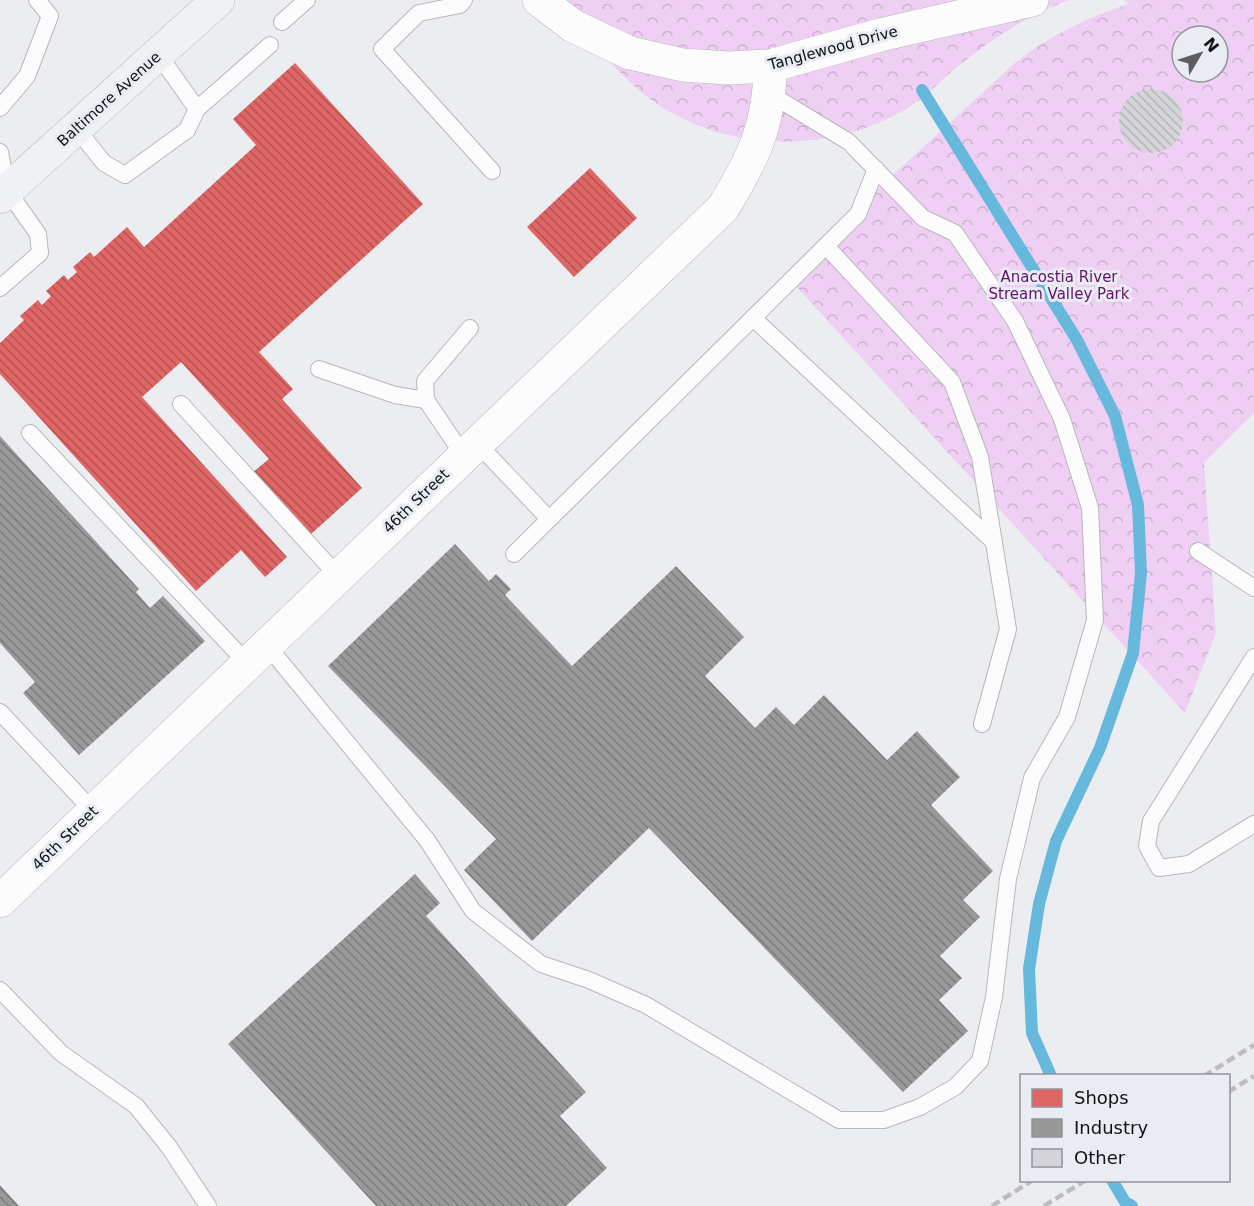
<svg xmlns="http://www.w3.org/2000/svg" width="1254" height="1206" font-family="'DejaVu Sans',sans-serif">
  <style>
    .park { fill: url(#park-crowns); fill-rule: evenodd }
    .shops { fill: url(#shops-back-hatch) }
    .industry { fill: url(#industry-back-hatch) }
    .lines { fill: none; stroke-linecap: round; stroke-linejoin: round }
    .stream { stroke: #66b8dd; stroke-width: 12 }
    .building { fill: url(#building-back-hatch) }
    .service-casing { stroke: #b7b8bb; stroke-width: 18 }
    .minor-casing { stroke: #b7b8bb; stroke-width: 34 }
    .primary-casing { stroke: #b2b6bd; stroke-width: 34 }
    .service { stroke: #fcfcfd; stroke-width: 16 }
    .minor { stroke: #fcfcfd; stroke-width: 33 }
    .primary { stroke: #eff1f4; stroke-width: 33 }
    .rail { stroke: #bcbdbd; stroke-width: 4.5; stroke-dasharray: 9 4.5; stroke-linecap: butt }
    .labels { text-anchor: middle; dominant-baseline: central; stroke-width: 6; stroke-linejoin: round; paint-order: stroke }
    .street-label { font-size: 15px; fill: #111114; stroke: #eaecf3 }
    .park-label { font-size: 15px; fill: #63126a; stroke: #eaecf3 }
  </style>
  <defs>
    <pattern id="park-crowns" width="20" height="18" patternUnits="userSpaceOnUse" patternTransform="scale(1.5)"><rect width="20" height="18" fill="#f0cff4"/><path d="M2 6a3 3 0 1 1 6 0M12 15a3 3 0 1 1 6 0" fill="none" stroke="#cdb1d0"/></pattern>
    <pattern id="shops-back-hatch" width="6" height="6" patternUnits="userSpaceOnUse" patternTransform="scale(1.5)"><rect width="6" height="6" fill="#e06666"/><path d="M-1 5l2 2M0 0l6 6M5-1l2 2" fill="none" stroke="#b45353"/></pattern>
    <pattern id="industry-back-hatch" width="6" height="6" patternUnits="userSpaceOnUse" patternTransform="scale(1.5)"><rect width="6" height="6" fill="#999"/><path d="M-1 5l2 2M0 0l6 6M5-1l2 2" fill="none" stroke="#7b7b7c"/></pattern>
    <pattern id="building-back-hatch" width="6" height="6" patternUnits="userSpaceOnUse" patternTransform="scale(1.5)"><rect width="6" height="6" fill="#d5d5d9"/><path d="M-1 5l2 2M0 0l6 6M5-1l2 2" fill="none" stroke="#b6b6b9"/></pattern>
  </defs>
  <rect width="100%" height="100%" fill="#ecedf1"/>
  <g class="park">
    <path d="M555 0H1069C1029 15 992 38 960 65 945 76 933 90 918 101 834 160 708 155 632 84 604 58 580 28 555 0Z"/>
    <path d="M1124 0H1254V413L1204 463 1216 633 1185 713 785 274 1016 62C1052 34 1085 19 1128 4ZM1182 36H1218V72H1182Z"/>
  </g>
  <g class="shops">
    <polygon points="295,63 423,204 259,352 293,389 282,399 362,488 310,535 253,472 269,459 181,362 142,397 287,557 265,577 241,550 196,591 0,374 0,343 24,320 20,316 38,300 42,305 51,296 46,291 64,275 68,280 77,272 73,267 90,252 94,257 127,227 144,247 256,145 233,119"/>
    <polygon points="590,168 637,218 574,277 527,227"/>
  </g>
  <g class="industry">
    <polygon points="0,436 139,589 136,592 150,608 163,596 205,641 79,755 23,693 35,682 0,643"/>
    <polygon points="455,544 489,581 496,574 511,589 505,595 572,666 676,566 744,637 705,676 755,728 776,707 794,725 824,695 887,760 917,731 960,777 931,805 993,871 963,900 980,917 940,956 962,978 939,1000 968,1031 903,1092 649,828 532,941 464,870 496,839 328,666"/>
    <polygon points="415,874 440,903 426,916 586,1092 560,1116 607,1168 566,1206 376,1206 228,1044"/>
    <polygon points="0,1185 19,1206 0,1206"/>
  </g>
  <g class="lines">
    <g class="stream">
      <polyline points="922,90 1077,340 1115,416 1138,505 1141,573 1133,653 1100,748 1056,841 1039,904 1029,969 1032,1033 1051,1076"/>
      <polyline points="1112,1180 1125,1202 1132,1206"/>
    </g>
  </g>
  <circle class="building" cx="1151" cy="121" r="32"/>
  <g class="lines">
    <defs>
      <g id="service">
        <polyline points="464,0 460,5 419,13 382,49 492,171"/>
        <polyline points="282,22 307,0"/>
        <polyline points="0,108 27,76 50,16 37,0"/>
        <polyline points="197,109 270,45"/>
        <polyline points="76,128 104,163 125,175 187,130 197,109 158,54"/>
        <polyline points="0,152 7,190 38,234 40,253 0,288"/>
        <polyline points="826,246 952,382 980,457 1008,629 982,724"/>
        <polyline points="753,318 994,542"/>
        <polyline points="319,369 395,395 426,400"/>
        <polyline points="181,404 338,576"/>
        <polyline points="30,433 247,663"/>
        <polyline points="477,443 549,519"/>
        <polyline points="464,456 426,400 425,381 470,328"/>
        <polyline points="1198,551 1254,588"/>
        <polyline points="514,554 858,214 876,169"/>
        <polyline points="266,644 427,840 473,911 541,964 589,980 646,1005 839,1120 884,1120 920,1107 955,1087 980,1061 994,997 1008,879 1032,778 1067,717 1095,620 1090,508 1062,419 1015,321 955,233 923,218 849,142 770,94"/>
        <polyline points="1254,657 1151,821 1147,846 1159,868 1189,864 1254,824"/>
        <polyline points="0,712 93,811"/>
        <polyline points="0,990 61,1053 136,1106 169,1147 208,1206"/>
      </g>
      <g id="minor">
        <polyline points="539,0 573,26 630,53 683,65 728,68 770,66 880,35 1032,0"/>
        <path d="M0 901 723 208C753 159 770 125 770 66"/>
      </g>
      <polyline id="primary" points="0,197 218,0"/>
    </defs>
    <use href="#service" class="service-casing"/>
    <use href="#minor" class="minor-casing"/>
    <use href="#primary" class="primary-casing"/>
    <use href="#service" class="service"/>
    <use href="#minor" class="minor"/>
    <use href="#primary" class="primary"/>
    <g class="rail">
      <polyline points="1204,1076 1254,1045"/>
      <polyline points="1228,1092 1254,1076"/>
      <polyline points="992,1206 1033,1180"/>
      <polyline points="1044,1206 1086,1180"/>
    </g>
  </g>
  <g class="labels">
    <g class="street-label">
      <text transform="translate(833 48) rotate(-15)">Tanglewood Drive</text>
      <text transform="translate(109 99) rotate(-42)">Baltimore Avenue</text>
      <text transform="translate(416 501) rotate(-44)">46th Street</text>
      <text transform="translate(65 838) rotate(-44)">46th Street</text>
    </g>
    <g class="park-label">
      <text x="1059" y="277">Anacostia River<tspan x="1059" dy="17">Stream Valley Park</tspan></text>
    </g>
  </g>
  <rect x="1020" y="1074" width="210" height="108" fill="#eaecf3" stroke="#93949a" stroke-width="1.5"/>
  <rect x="1032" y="1089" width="30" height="18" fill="#e06666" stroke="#93949a" stroke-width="1.5"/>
  <text x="1074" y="1104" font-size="18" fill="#111114">Shops</text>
  <rect x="1032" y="1119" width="30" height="18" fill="#999999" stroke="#93949a" stroke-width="1.5"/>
  <text x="1074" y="1134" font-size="18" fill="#111114">Industry</text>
  <rect x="1032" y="1149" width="30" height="18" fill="#d5d5d9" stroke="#93949a" stroke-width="1.5"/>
  <text x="1074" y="1164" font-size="18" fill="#111114">Other</text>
  <g transform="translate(1200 54) rotate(51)"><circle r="28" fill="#eaecf3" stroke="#93949a" stroke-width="1.5"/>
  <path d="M0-4.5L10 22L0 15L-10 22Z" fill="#5e5e61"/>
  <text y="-9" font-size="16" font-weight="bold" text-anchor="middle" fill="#111114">N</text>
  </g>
</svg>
